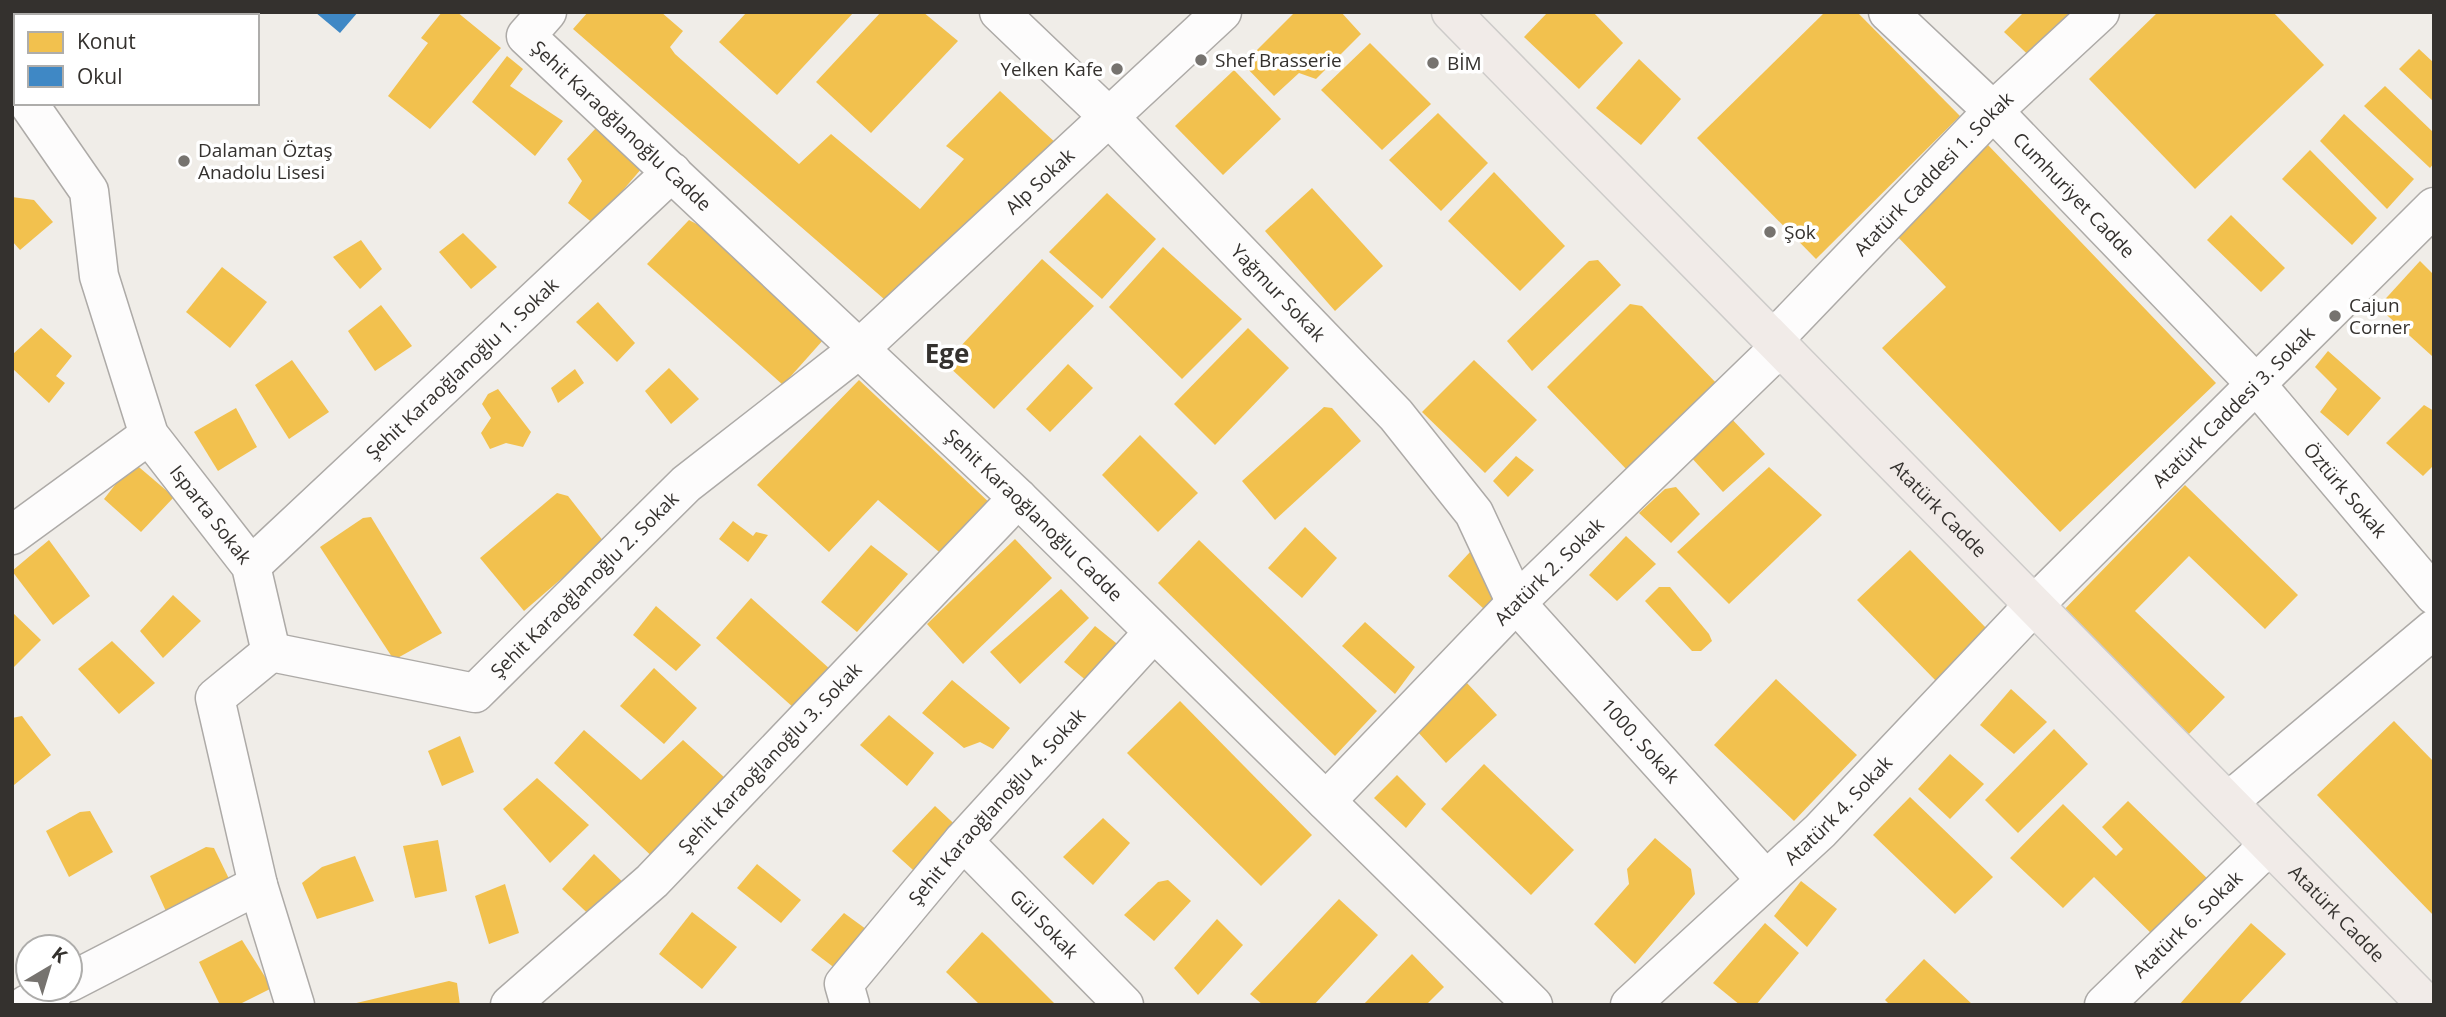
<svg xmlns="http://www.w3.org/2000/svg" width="2446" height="1017" font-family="'Open Sans',sans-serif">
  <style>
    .homes { fill: #f2c14e }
    .schools { fill: #3f88c5 }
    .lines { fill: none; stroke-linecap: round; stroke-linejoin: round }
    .minor-casing { stroke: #adaaa7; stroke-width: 41 }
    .major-casing { stroke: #cdcbc9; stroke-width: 41 }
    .minor { stroke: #fdfcfc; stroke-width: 38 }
    .major { stroke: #f1ebe8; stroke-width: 38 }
    .poi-dot { fill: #76736f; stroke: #fff; stroke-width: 2.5 }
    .labels { text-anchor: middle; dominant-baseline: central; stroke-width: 7; stroke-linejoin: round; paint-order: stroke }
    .poi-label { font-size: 19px; fill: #34312e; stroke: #fff; text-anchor: start }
    .street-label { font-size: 19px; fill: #34312e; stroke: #fff }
    .district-label { font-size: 26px; font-weight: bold; fill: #34312e; stroke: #fff }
  </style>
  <rect width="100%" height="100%" fill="#f0ede8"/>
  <g class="homes">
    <polygon points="442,12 457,12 501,48 430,129 388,96 428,43 421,38"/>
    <polygon points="588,12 661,12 683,31 670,47 675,54 799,164 831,134 920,209 964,159 946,146 1000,91 1058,145 914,292 884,299 573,29"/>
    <polygon points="747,12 854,12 777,95 719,42"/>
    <polygon points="881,12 923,12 958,41 871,133 816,82"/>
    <polygon points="1295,12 1341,12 1361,34 1316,79 1299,73 1274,96 1243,64"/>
    <polygon points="1548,12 1593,12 1623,43 1579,89 1524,37"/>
    <polygon points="1825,12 1857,12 1960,116 1816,259 1697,138"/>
    <polygon points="2024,12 2093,12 2040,66 2004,32"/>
    <polygon points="2158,12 2273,12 2324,65 2195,189 2089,79"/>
    <polygon points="1370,43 1431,104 1382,150 1321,90"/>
    <polygon points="2419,49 2434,63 2434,102 2399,69"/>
    <polygon points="507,56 523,69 510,86 563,121 535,156 472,102"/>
    <polygon points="1639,59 1681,99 1641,145 1596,108"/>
    <polygon points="1234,70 1281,119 1223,175 1175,126"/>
    <polygon points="2385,86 2434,133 2434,163 2430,168 2364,106"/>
    <polygon points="1438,113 1488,163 1441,211 1389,160"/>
    <polygon points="2344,114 2414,179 2387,209 2320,141"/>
    <polygon points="596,128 642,168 594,224 568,203 582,181 567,159"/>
    <polygon points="1988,145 2216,383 2060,532 1882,348 1946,287 1895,234"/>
    <polygon points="2310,150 2377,218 2352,245 2282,179"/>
    <polygon points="1494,172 1565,246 1520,291 1448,221"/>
    <polygon points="1312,188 1383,266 1335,311 1265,231"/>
    <polygon points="1107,193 1156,239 1102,299 1049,252"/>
    <polygon points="12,197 34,200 53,222 20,250 12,241"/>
    <polygon points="2231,215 2285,268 2261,292 2207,240"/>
    <polygon points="689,220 708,230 824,339 783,385 647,264"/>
    <polygon points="463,233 497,267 471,289 439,252"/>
    <polygon points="361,240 382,269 360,289 333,257"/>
    <polygon points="1163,247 1242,319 1182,379 1109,307"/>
    <polygon points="1042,259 1094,306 994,409 945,363"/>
    <polygon points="1598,260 1621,285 1532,371 1507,341 1589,261"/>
    <polygon points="2420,261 2434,275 2432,356 2378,307"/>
    <polygon points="222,267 267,302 230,348 186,312"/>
    <polygon points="598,302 635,343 617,362 576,322"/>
    <polygon points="1630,304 1642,306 1720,387 1630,473 1547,387"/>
    <polygon points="381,305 412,346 375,371 348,331"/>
    <polygon points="41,328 72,356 56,376 65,383 49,403 12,368 12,355"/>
    <polygon points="1248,328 1289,368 1215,445 1174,404"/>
    <polygon points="2328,351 2381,398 2348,436 2320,412 2337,389 2315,367"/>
    <polygon points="292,360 329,412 289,439 255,385"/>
    <polygon points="1474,360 1537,420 1485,473 1422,412"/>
    <polygon points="1068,364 1093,388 1050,432 1026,409"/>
    <polygon points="669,368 699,399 671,424 645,391"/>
    <polygon points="575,369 584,383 558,403 551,388"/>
    <polygon points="859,380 993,506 945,557 878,500 829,552 757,485"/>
    <polygon points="498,389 531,432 523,447 506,443 490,449 481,433 491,418 482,404 488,394"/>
    <polygon points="2424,405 2434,411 2434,465 2423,476 2386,443"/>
    <polygon points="1324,407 1332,408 1361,441 1275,520 1242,481"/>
    <polygon points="236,408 257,447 218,471 194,432"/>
    <polygon points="1728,415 1765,454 1723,492 1689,455"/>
    <polygon points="1140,435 1198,493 1158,532 1102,475"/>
    <polygon points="1516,456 1534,470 1508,497 1493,481"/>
    <polygon points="133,462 174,497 141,532 104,499"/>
    <polygon points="1769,467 1822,515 1729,604 1677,552"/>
    <polygon points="2185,485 2298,595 2265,629 2189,556 2135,611 2225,697 2185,738 2059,615"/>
    <polygon points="1676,487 1700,514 1671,543 1639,513 1665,489"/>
    <polygon points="557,493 568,496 604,542 524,611 480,558"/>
    <polygon points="371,517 442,633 394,660 320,547 363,518"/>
    <polygon points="733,521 753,536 756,532 768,535 748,562 719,539"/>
    <polygon points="1305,527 1337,558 1302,598 1268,568"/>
    <polygon points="1626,536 1656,564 1617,601 1589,575"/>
    <polygon points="1015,539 1052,578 963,664 927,624"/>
    <polygon points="49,540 90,596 53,625 12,571"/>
    <polygon points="1199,540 1377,711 1335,756 1158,583"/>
    <polygon points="871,545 908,574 857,632 821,602"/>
    <polygon points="1910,550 1989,631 1937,682 1857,600"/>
    <polygon points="1470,552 1507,585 1484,609 1448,576"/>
    <polygon points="1659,587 1670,587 1709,634 1712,641 1701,651 1692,651 1645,601"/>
    <polygon points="1061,589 1089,618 1020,684 990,652"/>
    <polygon points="173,595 201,621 163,658 140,631"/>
    <polygon points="751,598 831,670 795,709 716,638"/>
    <polygon points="656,606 701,645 676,671 633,635"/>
    <polygon points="12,612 41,640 12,669"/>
    <polygon points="1365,622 1415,667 1395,694 1342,646"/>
    <polygon points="1095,626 1126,651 1094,687 1064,662"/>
    <polygon points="112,641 155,683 119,714 78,669"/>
    <polygon points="654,668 697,708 664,744 620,706"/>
    <polygon points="1776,679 1857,755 1794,821 1714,745"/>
    <polygon points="952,680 1010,728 993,749 980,742 964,748 922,713"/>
    <polygon points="1466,682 1497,715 1446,763 1417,731"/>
    <polygon points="2011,689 2047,722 2014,754 1980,725"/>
    <polygon points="1180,701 1312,835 1261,886 1127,753"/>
    <polygon points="889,715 934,753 907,786 860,745"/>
    <polygon points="22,716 51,755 14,785 12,718"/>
    <polygon points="2394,721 2434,762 2434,916 2317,795"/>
    <polygon points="2054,729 2088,764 2018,833 1985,800"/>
    <polygon points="584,730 641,780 683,740 735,787 662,866 554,763"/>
    <polygon points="460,736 474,772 442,786 428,751"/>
    <polygon points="1950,754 1984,784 1950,819 1918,789"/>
    <polygon points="1484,764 1574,850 1531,895 1441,809"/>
    <polygon points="1397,775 1426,804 1406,828 1374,798"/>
    <polygon points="537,778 589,825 550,863 503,809"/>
    <polygon points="1910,797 1993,877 1955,914 1873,835"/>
    <polygon points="2128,801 2213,884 2162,944 2094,877 2063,908 2010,858 2063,804 2116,856 2123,849 2102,827"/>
    <polygon points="935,806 964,833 923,879 892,851"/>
    <polygon points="90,811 113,852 69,877 46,831 80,812"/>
    <polygon points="1103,818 1130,843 1093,885 1063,857"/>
    <polygon points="1655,838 1691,869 1695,894 1635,964 1594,924 1629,884 1627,869"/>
    <polygon points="438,840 447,891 415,898 403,846"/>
    <polygon points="206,847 214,848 233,887 169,918 150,876"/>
    <polygon points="594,854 634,893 600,925 562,889"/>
    <polygon points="355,856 374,901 317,919 302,883 322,867"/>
    <polygon points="757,864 801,900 781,923 737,888"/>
    <polygon points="1168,880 1191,901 1154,941 1124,915 1158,882"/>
    <polygon points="1801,881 1837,909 1807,947 1774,916"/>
    <polygon points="505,884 519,933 489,944 475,896"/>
    <polygon points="1339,899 1378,935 1314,1005 1263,1005 1250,994"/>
    <polygon points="692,912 737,947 702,989 659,954"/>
    <polygon points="844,913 870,932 836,969 811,950"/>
    <polygon points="1217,919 1243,945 1198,995 1174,968"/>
    <polygon points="1765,923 1799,953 1756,1005 1740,1005 1713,983"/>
    <polygon points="2251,923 2286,954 2238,1005 2179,1005"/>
    <polygon points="982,932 989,938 1056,1005 980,1005 946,972"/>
    <polygon points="242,940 272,988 238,1005 220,1005 199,962"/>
    <polygon points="1412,954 1444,987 1426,1005 1363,1005"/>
    <polygon points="1924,959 1973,1005 1890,1005 1885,1000"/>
    <polygon points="449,981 457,983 460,1005 348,1005"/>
  </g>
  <polygon class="schools" points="315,12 358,12 340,33"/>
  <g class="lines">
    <defs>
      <g id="minor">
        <path id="s1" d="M547 12 526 36 1018 498 1533 1005"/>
        <path id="s2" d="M999 12 1110 118 1396 415 1474 513 1516 603 1766 880"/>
        <path id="s3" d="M1888 12 1993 111 2255 383 2434 595"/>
        <path id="s4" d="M28 103 89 191 99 276 149 435 251 566 271 652 215 698 258 885 295 1005"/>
        <path id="s5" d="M1773 340 1993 111 2100 12"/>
        <polyline points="12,535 149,435"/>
        <path id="s6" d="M251 566 672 172"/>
        <path id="s7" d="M271 652 475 693 686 484 859 349 1222 12"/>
        <path id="s8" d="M1326 801 1516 603 1780 347"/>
        <polyline points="2228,802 2434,629"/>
        <path id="s9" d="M963 841 1124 1005"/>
        <polyline points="70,982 258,885"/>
        <polyline points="26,1005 56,989"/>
        <path id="s10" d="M510 1005 652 881 1018 498"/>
        <path id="s11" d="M850 1005 844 984 963 841 1153 633"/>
        <path id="s12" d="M1630 1005 1820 831 2034 605 2434 207"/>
        <path id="s13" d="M2104 1005 2269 845"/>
      </g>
      <g id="major">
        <path id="s14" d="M1451 12 2427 1005"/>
      </g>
    </defs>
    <use href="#minor" class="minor-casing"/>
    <use href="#major" class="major-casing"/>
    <use href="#minor" class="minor"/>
    <use href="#major" class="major"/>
  </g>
  <g class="poi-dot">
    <circle cx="1201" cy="60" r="7"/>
    <circle cx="1433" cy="63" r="7"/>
    <circle cx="1117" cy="69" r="7"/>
    <circle cx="184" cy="161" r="7"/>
    <circle cx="1770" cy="232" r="7"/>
    <circle cx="2335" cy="316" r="7"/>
  </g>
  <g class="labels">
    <g class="poi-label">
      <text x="1215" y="60">Shef Brasserie</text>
      <text x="1447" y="63">BİM</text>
      <text x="1103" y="69" text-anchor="end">Yelken Kafe</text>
      <text x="198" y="150">Dalaman Öztaş<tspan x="198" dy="22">Anadolu Lisesi</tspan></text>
      <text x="1784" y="232">Şok</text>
      <text x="2349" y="305">Cajun<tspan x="2349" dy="22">Corner</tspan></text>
    </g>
    <g class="street-label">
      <text stroke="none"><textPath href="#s1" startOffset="163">Şehit Karaoğlanoğlu Cadde</textPath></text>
      <text stroke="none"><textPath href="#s5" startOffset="231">Atatürk Caddesi 1. Sokak</textPath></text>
      <text stroke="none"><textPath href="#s7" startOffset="971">Alp Sokak</textPath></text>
      <text stroke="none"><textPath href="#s3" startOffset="261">Cumhuriyet Cadde</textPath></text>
      <text stroke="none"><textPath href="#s2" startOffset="396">Yağmur Sokak</textPath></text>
      <text stroke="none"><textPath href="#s6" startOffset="289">Şehit Karaoğlanoğlu 1. Sokak</textPath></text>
      <text stroke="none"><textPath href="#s12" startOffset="850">Atatürk Caddesi 3. Sokak</textPath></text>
      <text stroke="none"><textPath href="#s3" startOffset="662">Öztürk Sokak</textPath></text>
      <text stroke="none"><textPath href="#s14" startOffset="696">Atatürk Cadde</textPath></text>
      <text stroke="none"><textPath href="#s4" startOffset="460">Isparta Sokak</textPath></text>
      <text stroke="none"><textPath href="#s1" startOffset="730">Şehit Karaoğlanoğlu Cadde</textPath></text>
      <text stroke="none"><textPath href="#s8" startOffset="320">Atatürk 2. Sokak</textPath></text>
      <text stroke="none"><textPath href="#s7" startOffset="362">Şehit Karaoğlanoğlu 2. Sokak</textPath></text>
      <text stroke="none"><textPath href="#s2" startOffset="976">1000. Sokak</textPath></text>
      <text stroke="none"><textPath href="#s10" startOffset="359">Şehit Karaoğlanoğlu 3. Sokak</textPath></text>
      <text stroke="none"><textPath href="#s11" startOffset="256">Şehit Karaoğlanoğlu 4. Sokak</textPath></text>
      <text stroke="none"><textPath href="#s12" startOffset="285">Atatürk 4. Sokak</textPath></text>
      <text stroke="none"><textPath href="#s14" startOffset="1264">Atatürk Cadde</textPath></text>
      <text stroke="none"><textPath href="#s9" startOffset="116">Gül Sokak</textPath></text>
      <text stroke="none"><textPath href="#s13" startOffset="116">Atatürk 6. Sokak</textPath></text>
    </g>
    <g class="district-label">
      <text x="947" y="353">Ege</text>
    </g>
  </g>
  <rect width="2446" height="1017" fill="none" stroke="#34312e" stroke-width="28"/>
  <rect x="14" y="14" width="245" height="91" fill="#ffffff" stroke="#aeadab" stroke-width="2"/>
  <rect x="28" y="32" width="35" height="21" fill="#f2c14e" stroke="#aeadab" stroke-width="2"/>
  <text x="77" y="49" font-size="21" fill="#34312e">Konut</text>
  <rect x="28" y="66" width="35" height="21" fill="#3f88c5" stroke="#aeadab" stroke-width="2"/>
  <text x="77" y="84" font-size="21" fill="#34312e">Okul</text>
  <g transform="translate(49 968) rotate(38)"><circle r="33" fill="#ffffff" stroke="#aeadab" stroke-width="2"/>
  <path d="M0-5L12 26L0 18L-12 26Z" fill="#76736f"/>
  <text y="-10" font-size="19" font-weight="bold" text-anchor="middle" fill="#34312e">K</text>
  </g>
</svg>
